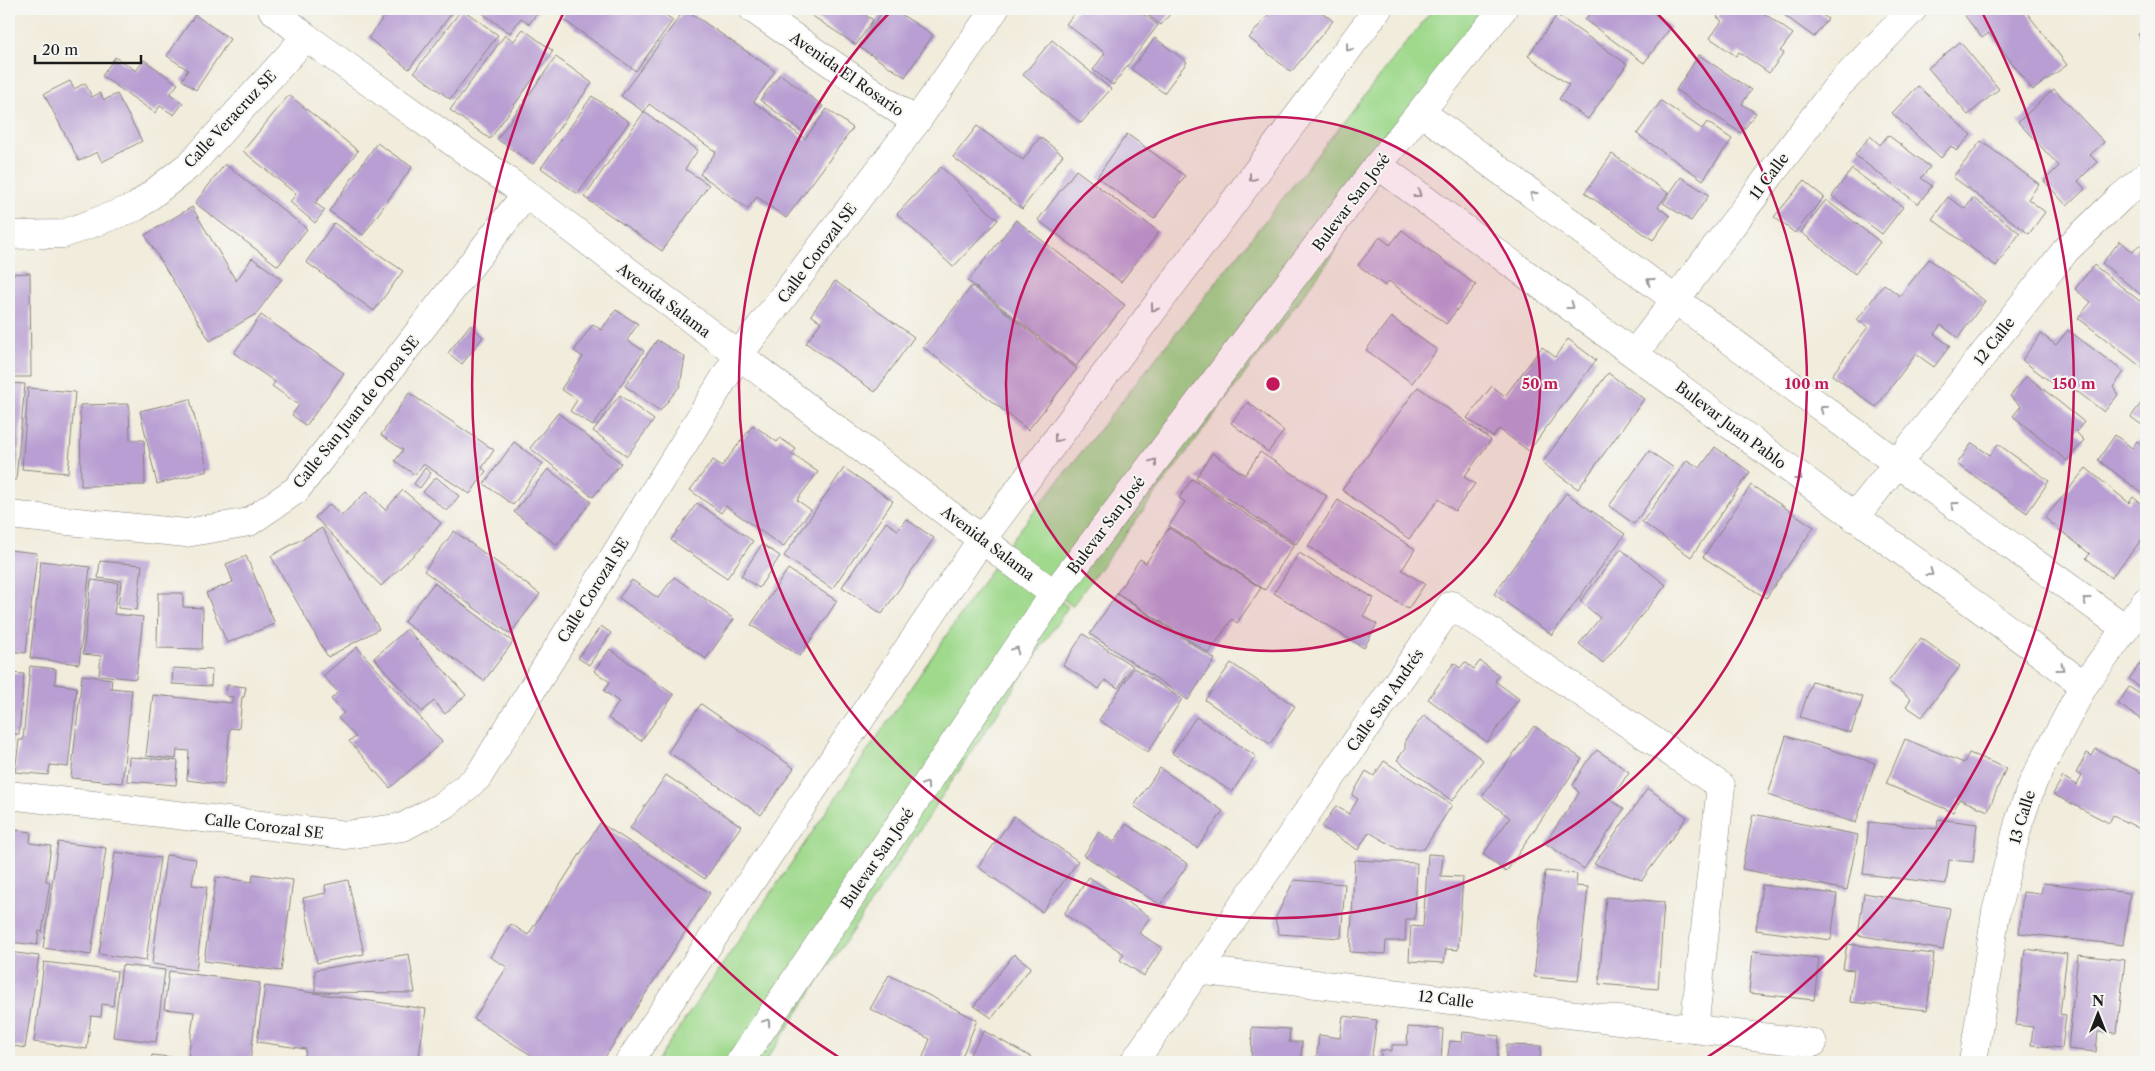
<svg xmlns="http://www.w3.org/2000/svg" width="2155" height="1071" font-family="'Libre Caslon Text',serif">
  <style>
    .green { fill: #9fd98c; stroke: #5e7a54 }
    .building { fill: #b89ed2 }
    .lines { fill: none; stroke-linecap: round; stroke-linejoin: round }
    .street-casing { stroke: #86847c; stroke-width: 29 }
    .secondary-casing { stroke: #86847c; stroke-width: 29 }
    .street { stroke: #fff; stroke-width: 28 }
    .secondary { stroke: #fff; stroke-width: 28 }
    .oneway { stroke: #999 }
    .ring { fill: none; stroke: #c2185b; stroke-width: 2.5 }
    .labels { text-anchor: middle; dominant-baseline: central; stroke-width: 4; stroke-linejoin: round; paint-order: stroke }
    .street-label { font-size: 15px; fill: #1c1c1c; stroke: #f6f6f2 }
    .centre { fill: #c2185b; stroke: #f6f6f2; stroke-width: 2.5 }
    .ring-label { font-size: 15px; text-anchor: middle; font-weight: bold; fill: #c2185b; stroke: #f6f6f2; stroke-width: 4; stroke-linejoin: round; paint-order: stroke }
  </style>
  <rect width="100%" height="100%" fill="#f6f6f2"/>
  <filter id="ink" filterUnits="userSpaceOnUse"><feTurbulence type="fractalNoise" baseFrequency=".02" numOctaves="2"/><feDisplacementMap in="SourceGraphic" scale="10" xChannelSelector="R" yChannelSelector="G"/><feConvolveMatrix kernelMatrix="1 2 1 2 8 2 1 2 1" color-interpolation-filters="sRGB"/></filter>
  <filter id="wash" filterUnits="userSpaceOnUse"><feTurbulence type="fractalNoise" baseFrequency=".0096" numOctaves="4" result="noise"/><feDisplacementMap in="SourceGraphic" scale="20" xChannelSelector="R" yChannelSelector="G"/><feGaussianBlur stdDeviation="1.12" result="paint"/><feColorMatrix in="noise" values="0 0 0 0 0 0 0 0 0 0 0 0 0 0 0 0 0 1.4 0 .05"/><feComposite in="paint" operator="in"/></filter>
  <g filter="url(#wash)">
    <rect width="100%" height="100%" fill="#f1ecdb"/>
    <g class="green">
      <polygon points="1433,9 1516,9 1378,165 1331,258 1072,606 1003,551"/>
      <polygon points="1003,552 1068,607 765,1062 656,1062"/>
    </g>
    <g id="blocks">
      <g class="building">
        <polygon points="390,9 455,9 409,69 368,38"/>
        <polygon points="462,9 498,35 450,99 414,72"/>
        <polygon points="485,9 540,9 529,24 521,18 510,33 482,13"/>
        <polygon points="567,9 657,9 673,20 636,71 561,18"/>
        <polygon points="685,9 775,71 754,102 805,139 827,109 853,128 786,218 757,197 748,209 700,174 716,152 649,104 644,112 621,96"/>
        <polygon points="802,9 856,9 873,20 856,45"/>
        <polygon points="884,9 893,9 933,35 905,77 859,47"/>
        <polygon points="1078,9 1136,9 1158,25 1113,85 1093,70 1105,53 1066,24"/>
        <polygon points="1140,9 1174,9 1161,25"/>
        <polygon points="1207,9 1219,9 1214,15"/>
        <polygon points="1273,9 1318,9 1333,21 1291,72 1249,38"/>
        <polygon points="1593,9 1647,9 1671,27 1644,63 1585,20"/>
        <polygon points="1673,9 1684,9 1680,14"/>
        <polygon points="1722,9 1758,9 1793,34 1780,51 1784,53 1769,73 1739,52 1736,56 1710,38 1722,21 1717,17"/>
        <polygon points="1776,9 1818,9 1817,11 1828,19 1814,37"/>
        <polygon points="1966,9 2000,9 2002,12 2006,9 2024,9 2067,65 2033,90 1989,33 1982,38 1962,12"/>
        <polygon points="195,15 230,39 196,90 182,80 188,70 167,56"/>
        <polygon points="1557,15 1627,64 1588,119 1559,99 1569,85 1528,56"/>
        <polygon points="523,29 553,51 490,139 450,110 505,35 514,41"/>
        <polygon points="2146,29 2146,50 2138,34"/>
        <polygon points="1155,38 1187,62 1164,93 1131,69"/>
        <polygon points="1052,40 1111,89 1081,123 1023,75"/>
        <polygon points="1960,42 1999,89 1968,115 1928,68"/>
        <polygon points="1699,55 1751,90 1742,104 1756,113 1741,133 1676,90"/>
        <polygon points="115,57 136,71 144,60 178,84 170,94 183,103 174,115 160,106 155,113 102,76"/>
        <polygon points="556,57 592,83 533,164 497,139"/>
        <polygon points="780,74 823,106 803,132 760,100"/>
        <polygon points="70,81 74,89 85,83 92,97 100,93 104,100 117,94 142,141 102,162 97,152 79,161 44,94"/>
        <polygon points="1918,86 1971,135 1956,151 1951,146 1941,158 1892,113"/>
        <polygon points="2054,89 2104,142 2090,155 2097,162 2078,181 2085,189 2067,206 2044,181 2059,166 2018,122"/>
        <polygon points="289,95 358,151 315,203 325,210 315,223 290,202 296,194 243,151"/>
        <polygon points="592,96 629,122 578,194 541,168"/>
        <polygon points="1661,101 1702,129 1707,122 1732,139 1703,180 1637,134"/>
        <polygon points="644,112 698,150 685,169 709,185 662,251 584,197"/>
        <polygon points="977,126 1023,160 1040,137 1063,155 1022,209 953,157"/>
        <polygon points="1127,134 1185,176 1154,219 1097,177"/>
        <polygon points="1888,135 1930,167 1921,178 1932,186 1918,204 1855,155 1870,136 1880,145"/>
        <polygon points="1981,141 2039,184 2028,199 2045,212 2029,234 1953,177"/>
        <polygon points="377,143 412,167 363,235 329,211"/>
        <polygon points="1612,154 1668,193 1658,207 1670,216 1653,240 1585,193"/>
        <polygon points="225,164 307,229 278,266 195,203"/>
        <polygon points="941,167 998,220 953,267 897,214"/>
        <polygon points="1852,169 1903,207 1882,234 1832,196"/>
        <polygon points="1076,170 1159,232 1121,282 1038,220"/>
        <polygon points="1681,177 1709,195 1691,221 1663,203"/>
        <polygon points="1804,181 1824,197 1795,233 1774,217"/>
        <polygon points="1948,197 1965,209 1973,198 2020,233 1996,266 1932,219"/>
        <polygon points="1826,200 1880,242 1855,274 1801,232"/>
        <polygon points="192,207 236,281 252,258 282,279 256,314 210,341 145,235"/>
        <polygon points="1016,220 1125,305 1076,366 968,281"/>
        <polygon points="334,223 403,271 374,311 306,262"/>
        <polygon points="2146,227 2146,238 2141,231"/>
        <polygon points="1402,230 1476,285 1446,324 1389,281 1385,286 1358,265 1380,237 1390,245"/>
        <polygon points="2120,241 2133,252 2139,245 2146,250 2146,299 2102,263"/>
        <polygon points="1929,259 1985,301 1958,338 1941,325 1934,334 1950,346 1934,367 1916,354 1876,407 1832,375 1868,327 1857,320 1884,284 1900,296"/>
        <polygon points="2094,265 2146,306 2146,366 2144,369 2078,318 2091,302 2075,289"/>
        <polygon points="30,273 31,377 9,377 9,274"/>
        <polygon points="835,281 914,337 875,392 806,343 821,322 811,315"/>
        <polygon points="972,286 1077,369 1028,430 923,347"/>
        <polygon points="616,310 638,324 627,340 644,351 593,426 570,411 577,400 561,389 583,357 574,351 593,324 601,330"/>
        <polygon points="261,315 344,373 306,426 292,415 299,405 272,386 275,382 234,353"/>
        <polygon points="1391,317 1437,350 1412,383 1366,350"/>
        <polygon points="470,325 483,337 462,364 448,353"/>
        <polygon points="2068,330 2124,372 2113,387 2118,395 2104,412 2061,379 2056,386 2022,360 2041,334 2056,345"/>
        <polygon points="1568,339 1596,360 1529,451 1499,429 1493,437 1467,418 1492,386 1505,396 1542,347 1555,357"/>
        <polygon points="657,340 685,357 680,386 660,411 625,386"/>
        <polygon points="1608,373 1644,399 1578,489 1542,463"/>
        <polygon points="2027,376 2084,422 2076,432 2084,440 2067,461 2013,416 2021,406 2010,396"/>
        <polygon points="9,383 25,384 16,480 9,480"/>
        <polygon points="1418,387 1491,440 1464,477 1475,484 1455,511 1439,499 1409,539 1342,490"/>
        <polygon points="28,388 75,392 68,473 22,469"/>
        <polygon points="409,393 494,450 482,468 486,471 470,494 423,464 415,475 395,461 403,450 381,435"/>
        <polygon points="620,395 654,420 627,456 593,431"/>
        <polygon points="2146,396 2146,428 2131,417"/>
        <polygon points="190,399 208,471 157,484 140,411"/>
        <polygon points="1248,402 1284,431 1268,452 1231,423"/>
        <polygon points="129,404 130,440 144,440 145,485 81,486 80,405"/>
        <polygon points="558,413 621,463 593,497 530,448"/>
        <polygon points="753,425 777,442 780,438 796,449 792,454 818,472 797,500 811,510 783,547 726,506 721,513 690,490 713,460 722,466"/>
        <polygon points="2115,435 2132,448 2137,441 2146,447 2146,496 2098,460"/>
        <polygon points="514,442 543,464 513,505 484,484"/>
        <polygon points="1972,443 1990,455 1998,444 2049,481 2027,513 1957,464"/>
        <polygon points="1715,447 1750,472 1691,557 1642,522 1687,460 1700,468"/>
        <polygon points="1649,451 1674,468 1634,524 1609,506"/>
        <polygon points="1260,452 1327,496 1296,544 1196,478 1212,453 1245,475"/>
        <polygon points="425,468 431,473 420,488 414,484"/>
        <polygon points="844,468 893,501 832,589 784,556"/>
        <polygon points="2086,468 2129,503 2133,497 2146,508 2146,534 2111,578 2086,558 2090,554 2045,518"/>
        <polygon points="548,469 591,502 557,545 514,512"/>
        <polygon points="436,477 459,496 447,511 423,492"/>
        <polygon points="1192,479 1294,545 1265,590 1169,526 1185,502 1179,498"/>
        <polygon points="1751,485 1814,527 1766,598 1703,557"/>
        <polygon points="403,490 441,523 421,548 381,586 315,517 330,504 341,516 367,491 385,510"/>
        <polygon points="1566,493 1625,534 1552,635 1494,594"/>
        <polygon points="1338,500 1415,549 1402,570 1425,584 1408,609 1308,546"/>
        <polygon points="697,503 753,541 727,578 671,540"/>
        <polygon points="906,519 934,538 882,614 842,587 886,522 898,530"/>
        <polygon points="322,528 379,629 328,657 271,556"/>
        <polygon points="1169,528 1261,588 1237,623 1232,619 1209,653 1117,593 1140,559 1146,563"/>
        <polygon points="454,531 540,594 510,634 424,571"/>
        <polygon points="762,544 780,556 759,588 741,576"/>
        <polygon points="1621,549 1666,585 1603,663 1579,644 1600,618 1580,601"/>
        <polygon points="9,550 37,553 26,653 9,651"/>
        <polygon points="1299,553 1374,598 1363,616 1377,624 1364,648 1274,593"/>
        <polygon points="246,556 275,624 227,643 206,593 233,582 226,564"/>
        <polygon points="41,561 90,567 79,664 30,658"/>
        <polygon points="100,561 142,565 137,610 118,608 121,581 98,578"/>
        <polygon points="788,569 837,601 800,656 751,625"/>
        <polygon points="674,577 734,619 706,659 619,598 632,580 658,598"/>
        <polygon points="91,580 118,583 114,614 143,617 136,679 99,675 101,656 83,654"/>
        <polygon points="434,583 513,642 484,681 404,622"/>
        <polygon points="158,593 183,593 183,607 203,608 202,649 157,648"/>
        <polygon points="1117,594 1215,659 1188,700 1090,634"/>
        <polygon points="601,626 611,633 589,665 578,658"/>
        <polygon points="407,629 466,695 445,714 434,701 422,712 374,658"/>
        <polygon points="1083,634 1133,666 1118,688 1105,680 1099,689 1063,665"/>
        <polygon points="1921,638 1960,666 1922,717 1906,706 1911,699 1888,682"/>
        <polygon points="357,647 442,742 390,788 349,741 356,737 338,718 344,713 331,699 338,692 323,676"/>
        <polygon points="610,649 674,695 641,741 608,718 619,702 604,691 610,682 594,671"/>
        <polygon points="2146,655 2146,692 2129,679"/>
        <polygon points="1480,661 1499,675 1495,681 1519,699 1487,742 1428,699 1454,663 1460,668 1465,662 1474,669"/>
        <polygon points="1231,663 1295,706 1270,744 1205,700"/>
        <polygon points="30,666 56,669 55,684 77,687 68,767 50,765 48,775 15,772 19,740 23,740"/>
        <polygon points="173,668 212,670 211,686 172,684"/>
        <polygon points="1134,668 1182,699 1148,752 1099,720"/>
        <polygon points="9,673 24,674 19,734 13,734 11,758 9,758"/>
        <polygon points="82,675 112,679 111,688 132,690 122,783 71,778"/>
        <polygon points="1812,681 1863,697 1851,733 1800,717"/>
        <polygon points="227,685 246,687 244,697 242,697 239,729 230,728 224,785 187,780 189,751 177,750 176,759 146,756 153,695 232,703 233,697 226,696"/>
        <polygon points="2129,687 2146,698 2146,722 2118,704"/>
        <polygon points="701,704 794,768 761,815 668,752"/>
        <polygon points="1424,715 1483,760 1452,801 1397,760 1405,749 1405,740"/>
        <polygon points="1196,717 1256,756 1232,792 1172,753"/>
        <polygon points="1534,726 1582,759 1506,872 1483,854 1510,818 1482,796"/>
        <polygon points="1786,736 1875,763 1856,823 1768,795"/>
        <polygon points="1905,739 1964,763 1969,753 2006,768 1988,811 1959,799 1953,812 1886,784"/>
        <polygon points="2096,749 2146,775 2146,832 2113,815 2109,823 2053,794 2063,777 2077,785 2082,776 2076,773 2087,753 2092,756"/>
        <polygon points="1597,750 1629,772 1611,800 1624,809 1584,869 1545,843 1579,793 1573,785 1585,764"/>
        <polygon points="129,757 178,761 176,785 127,781"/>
        <polygon points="1384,761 1452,805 1424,849 1398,849 1369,832 1358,850 1322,827 1336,806 1349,814 1358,799 1352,795 1366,771 1374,776"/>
        <polygon points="1160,768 1223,811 1197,848 1134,806"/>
        <polygon points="666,775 741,826 705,879 630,828"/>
        <polygon points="1648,788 1687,817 1642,880 1594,864"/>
        <polygon points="1753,814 1858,835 1847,890 1742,869"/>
        <polygon points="1014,816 1078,861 1042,912 978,867"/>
        <polygon points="1938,819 1977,824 1973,862 1949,860 1946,884 1863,874 1869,822 1937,829"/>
        <polygon points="600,823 710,893 602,1062 542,1062 474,1019 507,967 490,957 511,924 528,935"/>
        <polygon points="1126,824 1188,864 1160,905 1084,855 1099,832 1114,842"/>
        <polygon points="9,829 31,832 30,843 51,846 46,881 50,882 42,932 39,931 37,945 9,942"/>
        <polygon points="58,842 106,848 91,955 43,948"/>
        <polygon points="115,852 160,858 146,961 99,954"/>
        <polygon points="1428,854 1443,855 1441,876 1463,877 1458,950 1446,949 1444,963 1409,961 1411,926 1423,927"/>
        <polygon points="166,855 196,859 192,885 207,887 196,970 152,964"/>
        <polygon points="1355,860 1417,863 1415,919 1406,919 1405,941 1386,941 1385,954 1350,952"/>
        <polygon points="1545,871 1577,874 1576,886 1588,887 1578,981 1534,977"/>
        <polygon points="253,874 293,880 281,971 204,961 216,877 252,882"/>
        <polygon points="1089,877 1150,917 1139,933 1162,948 1144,976 1120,960 1124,954 1064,914"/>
        <polygon points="348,880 364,954 317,963 303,898 326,893 325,885"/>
        <polygon points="1294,880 1345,884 1341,938 1279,934 1275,919"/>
        <polygon points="2043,883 2130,893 2123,945 2019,933 2023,892 2041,894"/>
        <polygon points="1762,885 1837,894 1831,940 1756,930"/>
        <polygon points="1864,893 1950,908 1943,950 1858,935"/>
        <polygon points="1606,897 1664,902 1658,989 1599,984"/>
        <polygon points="1847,944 1934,954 1927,1010 1850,1002 1854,970 1843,969"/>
        <polygon points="2025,949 2067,954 2060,1014 2066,1015 2062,1048 2031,1045 2033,1027 2016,1025"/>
        <polygon points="1753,951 1819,958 1814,1000 1749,993"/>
        <polygon points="9,952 39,956 25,1048 9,1045"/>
        <polygon points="409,954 415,993 315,992 315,970"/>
        <polygon points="1014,954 1031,967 992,1018 974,1006"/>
        <polygon points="2078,955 2125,960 2117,1033 2098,1032 2096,1052 2068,1049"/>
        <polygon points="44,962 117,971 113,1006 102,1004 101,1017 91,1016 87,1049 34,1042"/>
        <polygon points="122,965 165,970 156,1042 113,1037"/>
        <polygon points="169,971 260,983 250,1062 151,1062 152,1055 188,1059 194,1012 164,1009"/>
        <polygon points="889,975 977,1020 960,1062 921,1062 930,1039 870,1009"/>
        <polygon points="265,986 426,1009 418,1062 304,1062 306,1049 257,1042"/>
        <polygon points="1343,1016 1377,1020 1371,1062 1316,1062 1319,1035 1340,1038"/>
        <polygon points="1252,1027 1290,1029 1289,1042 1302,1042 1301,1062 1251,1062"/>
        <polygon points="1408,1027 1443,1029 1441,1062 1381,1062 1381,1050 1392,1051 1392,1045 1407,1045"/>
        <polygon points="984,1031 1040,1062 986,1062 970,1054"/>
        <polygon points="1463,1032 1499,1036 1497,1062 1447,1062 1450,1041 1462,1042"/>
        <polygon points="1506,1045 1541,1046 1540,1062 1506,1062"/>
      </g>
    </g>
  </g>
  <g filter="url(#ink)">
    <use href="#blocks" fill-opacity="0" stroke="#86847c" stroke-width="1"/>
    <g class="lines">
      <defs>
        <g id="street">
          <polyline points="272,9 306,37 526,194 1054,594"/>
          <polyline points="753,9 916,122"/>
          <polyline points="1421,112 1898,464 2125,628"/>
          <path d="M1378 165C1614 338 1847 513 2084 685"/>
          <polyline points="9,235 63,234 136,207 193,162 306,37"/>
          <polyline points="1635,353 1837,87 1913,9"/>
          <polyline points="9,515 186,533 249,522 296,490 526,194"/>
          <polyline points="1854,518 2066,250 2121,197 2146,176"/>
          <polyline points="9,795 346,835 403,827 446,804 478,777 738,356 916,122 995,9"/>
          <polyline points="1197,970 1813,1043"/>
          <polyline points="1134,1062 1451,605 1721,786 1694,1029"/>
          <polyline points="1973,1062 1996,912 2019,822 2033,782 2084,685 2146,601"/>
        </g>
        <g id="secondary">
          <polyline points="629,1062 982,539 1378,9"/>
          <polyline points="740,1062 1054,594 1378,165 1503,9"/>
        </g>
      </defs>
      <use href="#street" class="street-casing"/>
      <use href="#secondary" class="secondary-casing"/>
      <use href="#street" class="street"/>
      <use href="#secondary" class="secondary"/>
    </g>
    <defs><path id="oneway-chevron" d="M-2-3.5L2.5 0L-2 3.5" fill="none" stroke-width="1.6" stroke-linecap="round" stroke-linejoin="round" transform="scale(1.25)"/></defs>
    <g class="oneway">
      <use href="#oneway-chevron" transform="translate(1349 48) rotate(127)"/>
      <use href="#oneway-chevron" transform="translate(1252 178) rotate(127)"/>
      <use href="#oneway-chevron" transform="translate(1418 194) rotate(36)"/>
      <use href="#oneway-chevron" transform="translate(1533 195) rotate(-144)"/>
      <use href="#oneway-chevron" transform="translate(1650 281) rotate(-144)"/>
      <use href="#oneway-chevron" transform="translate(1571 306) rotate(36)"/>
      <use href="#oneway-chevron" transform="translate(1154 308) rotate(127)"/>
      <use href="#oneway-chevron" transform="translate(1823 409) rotate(-143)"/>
      <use href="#oneway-chevron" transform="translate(1057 439) rotate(127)"/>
      <use href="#oneway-chevron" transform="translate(1154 462) rotate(-53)"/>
      <use href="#oneway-chevron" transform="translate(1799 477) rotate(37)"/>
      <use href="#oneway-chevron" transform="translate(1954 505) rotate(-144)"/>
      <use href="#oneway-chevron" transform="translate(1930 573) rotate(36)"/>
      <use href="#oneway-chevron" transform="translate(2086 600) rotate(-144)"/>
      <use href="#oneway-chevron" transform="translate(1016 650) rotate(-56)"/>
      <use href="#oneway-chevron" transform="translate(2061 668) rotate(36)"/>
      <use href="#oneway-chevron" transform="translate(926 785) rotate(-56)"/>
      <use href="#oneway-chevron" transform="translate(767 1022) rotate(-56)"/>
    </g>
  </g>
  <circle cx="1273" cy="384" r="267" fill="#c2185b" fill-opacity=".12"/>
  <g class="ring">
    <circle cx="1273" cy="384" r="267"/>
    <path d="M1654 10A534 534 0 1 1 892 10"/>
    <path d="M843 1060A801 801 0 0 1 563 14M1983 14A801 801 0 0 1 1703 1060"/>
  </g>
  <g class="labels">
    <g class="street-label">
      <text transform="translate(847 74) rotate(35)">Avenida El Rosario</text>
      <text transform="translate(230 119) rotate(-47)">Calle Veracruz SE</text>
      <text transform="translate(1769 176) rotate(-53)">11 Calle</text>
      <text transform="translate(1351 202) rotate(-53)">Bulevar San José</text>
      <text transform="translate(817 253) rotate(-53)">Calle Corozal SE</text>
      <text transform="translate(664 300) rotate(37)">Avenida Salama</text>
      <text transform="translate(1994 341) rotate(-52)">12 Calle</text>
      <text transform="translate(356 412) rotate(-51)">Calle San Juan de Opoa SE</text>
      <text transform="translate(1731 425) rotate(37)">Bulevar Juan Pablo</text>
      <text transform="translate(1106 525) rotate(-53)">Bulevar San José</text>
      <text transform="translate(988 543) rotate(37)">Avenida Salama</text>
      <text transform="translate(593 590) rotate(-58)">Calle Corozal SE</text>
      <text transform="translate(1385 700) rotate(-55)">Calle San Andrés</text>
      <text transform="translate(2022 817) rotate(-73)">13 Calle</text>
      <text transform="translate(264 826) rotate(7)">Calle Corozal SE</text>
      <text transform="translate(877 858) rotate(-56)">Bulevar San José</text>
      <text transform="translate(1446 999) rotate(7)">12 Calle</text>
    </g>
  </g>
  <circle cx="1273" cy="384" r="8" class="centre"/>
  <g class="ring-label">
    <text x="1540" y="389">50 m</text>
    <text x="1807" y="389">100 m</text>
    <text x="2074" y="389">150 m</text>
  </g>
  <rect width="2155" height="1071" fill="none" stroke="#f6f6f2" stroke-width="30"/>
  <g transform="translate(2098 1014)" stroke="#f6f6f2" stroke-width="4" paint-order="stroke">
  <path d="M0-4L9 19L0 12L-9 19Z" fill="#1c1c1c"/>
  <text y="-8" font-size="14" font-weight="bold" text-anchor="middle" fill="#1c1c1c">N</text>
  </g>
  <path d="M35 55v8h106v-8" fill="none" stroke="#1c1c1c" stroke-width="2.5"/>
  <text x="42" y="55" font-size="15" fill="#1c1c1c" stroke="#f6f6f2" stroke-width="4" paint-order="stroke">20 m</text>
</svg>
